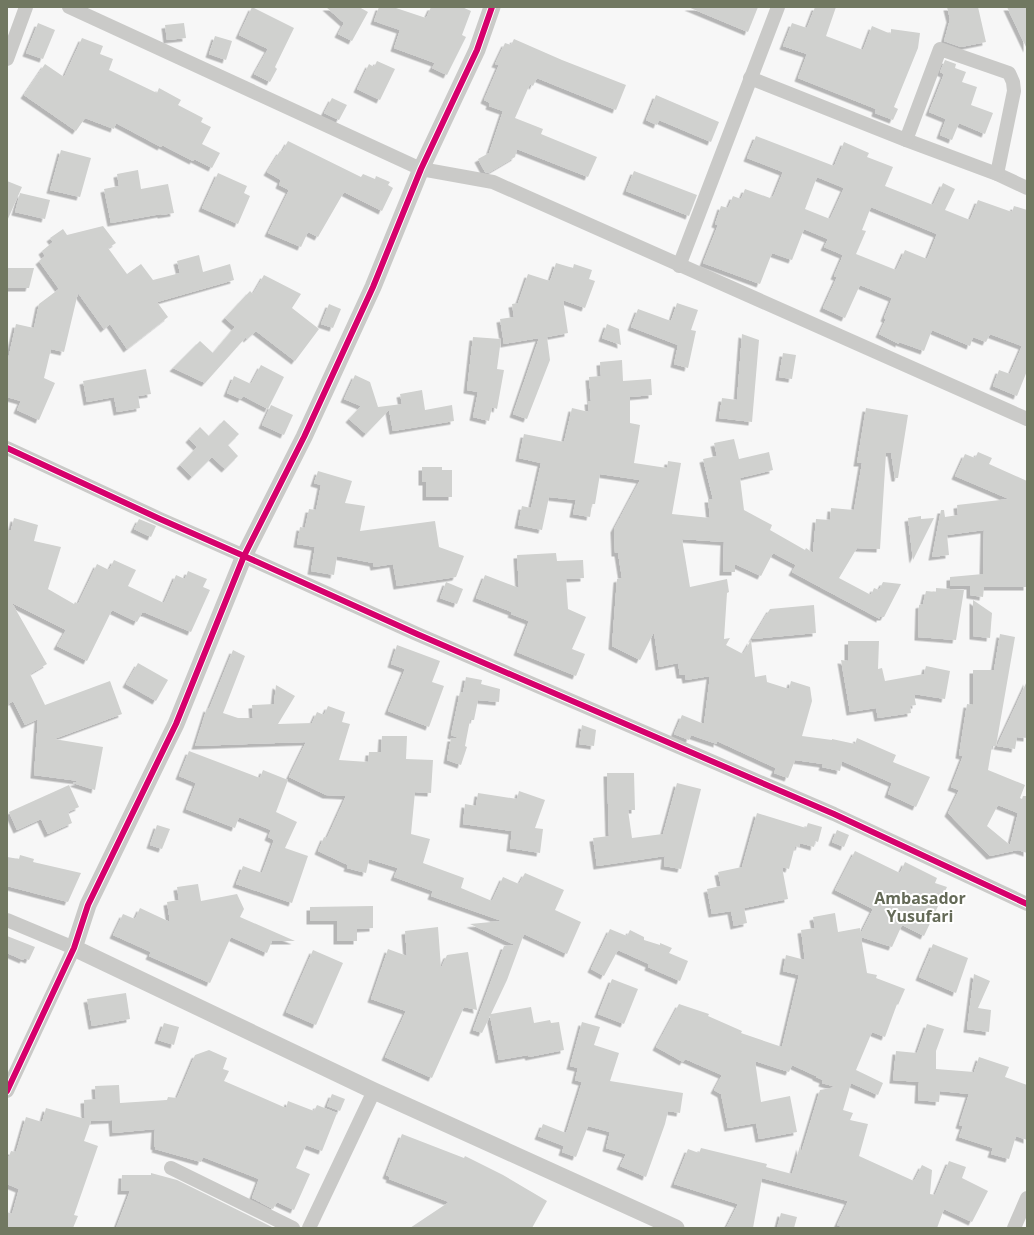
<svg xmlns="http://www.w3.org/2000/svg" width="1034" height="1235" font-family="'Open Sans',sans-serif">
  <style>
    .building { fill: #d0d1cf; fill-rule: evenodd; filter: url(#shadow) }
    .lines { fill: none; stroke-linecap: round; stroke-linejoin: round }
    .minor { stroke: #cacac8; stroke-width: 14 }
    .tertiary { stroke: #cacac8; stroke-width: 17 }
    .cycleway-casing { stroke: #fff; stroke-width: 8 }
    .cycleway { stroke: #d6006c; stroke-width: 6 }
    .labels { text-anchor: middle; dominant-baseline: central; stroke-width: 4; stroke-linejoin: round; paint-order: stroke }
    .district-label { font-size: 16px; font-weight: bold; fill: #646a57; stroke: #fff }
  </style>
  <defs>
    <filter id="shadow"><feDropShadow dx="-3.5" dy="3.5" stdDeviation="0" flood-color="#0004"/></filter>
  </defs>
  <rect width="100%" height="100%" fill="#f7f7f7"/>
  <g class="building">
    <polygon points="252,7 294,28 275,67 277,69 270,82 254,74 268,49 239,35"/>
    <polygon points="326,7 359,7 368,12 352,41 338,34 344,23"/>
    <polygon points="379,7 393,7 426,18 431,7 462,7 471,11 462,35 466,37 447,75 432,68 435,63 394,48 400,30 374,21"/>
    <polygon points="688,7 758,7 748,32"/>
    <polygon points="815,7 836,7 826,36 863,50 872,26 891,34 891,29 920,33 918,48 894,107 898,109 893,120 875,113 876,109 798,78 807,54 783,46 792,23 807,28"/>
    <polygon points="947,7 978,7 986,42 961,47 944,41 950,19"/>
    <polygon points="1007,7 1027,7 1027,49"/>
    <polygon points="38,23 55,30 43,59 26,53"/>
    <polygon points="184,23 186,38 167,40 165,25"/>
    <polygon points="215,36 232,41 226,60 209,54"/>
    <polygon points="82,38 103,46 100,54 113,59 109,70 157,93 159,88 181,100 178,105 203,118 201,122 211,127 202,144 220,153 212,168 194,159 193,161 162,145 161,147 116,123 114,129 85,118 76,131 24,95 45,64 64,77"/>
    <polygon points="514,39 562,60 626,85 616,110 537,78 533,86 530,84 515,118 543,129 541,134 597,157 588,177 517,149 515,157 488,173 485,172 478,159 489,153 503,111 489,106 490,103 484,100 499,65 495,64 505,43 511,45"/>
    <polygon points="945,60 956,64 955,68 966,72 962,82 977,87 971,105 993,113 985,134 959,123 952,140 940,135 946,119 929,112 944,74 940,72"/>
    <polygon points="377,61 395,69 380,100 357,89 369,64 374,67"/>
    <polygon points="656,95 719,122 711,142 659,120 657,125 646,120"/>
    <polygon points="332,98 347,105 339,120 324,113"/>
    <path d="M756 136 834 166 844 142 869 153 867 157 893 167 885 186 933 205 943 183 955 189 945 210 970 220 978 200 1012 212 1014 206 1027 210V371L1017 396 993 386 999 370 1010 374 1022 346 990 334 986 342 973 337 970 346 932 330 924 351 899 342V344L879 334 886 319 884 318 892 298 860 285 845 318 823 308 837 277 834 276 843 255 824 247 828 239 804 229 792 260 772 253 760 284 703 263 718 225 715 224 721 206 728 208 733 196 741 199 745 189 770 198 771 196 773 197 783 172 747 158ZM817 177 844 188 830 219 805 209ZM871 207 937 234 927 259 905 250 896 270 856 254 866 231 862 230Z"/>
    <polygon points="288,141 361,177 363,174 375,179 376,176 390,182 388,185 393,188 382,211 344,192 318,237 308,232 301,247 268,233 289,190 279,185 281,180 267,172 280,151 282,152"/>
    <polygon points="61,150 91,158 80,197 50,190"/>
    <polygon points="138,170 141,189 168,184 174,213 161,215 161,214 111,223 104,189 119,186 117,174"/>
    <polygon points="634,171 697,195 689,216 626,191"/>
    <polygon points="218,173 247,186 244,193 250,196 238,224 202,208"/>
    <polygon points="7,181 22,187 7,221"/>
    <polygon points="20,193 50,200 45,219 15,212"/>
    <polygon points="103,226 116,243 108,248 127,274 141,264 153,280 180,273 177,261 199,255 203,272 230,264 234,280 157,302 168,317 127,349 110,324 104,329 78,293 64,352 51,349 44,378 55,383 39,420 17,410 21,401 7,397 7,364 16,324 34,328 39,304 59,289 39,261 45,256 42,251 53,242 50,238 63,229 67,235"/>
    <polygon points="556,263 573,268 574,264 592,270 589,279 595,281 585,308 563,300 568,333 547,337 550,360 527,419 513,414 539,338 504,344 500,319 514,317 512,304 518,303 528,274 550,281"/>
    <polygon points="7,268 34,268 29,288 7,288"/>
    <polygon points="264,275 301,294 292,308 319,329 295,361 256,331 247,339 246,337 205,383 173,368 200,341 213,353 235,327 225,318 250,291 253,294"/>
    <polygon points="677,303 698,310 691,330 696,331 688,368 674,364 678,345 631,327 638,309 671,321"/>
    <polygon points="329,304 341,309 333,328 321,324"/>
    <polygon points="607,324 619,329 621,345 602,338"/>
    <polygon points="742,334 759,340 752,422 719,418 722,398 737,400"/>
    <polygon points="473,337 501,339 497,369 504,370 497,409 492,407 489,421 473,417 478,392 467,390"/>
    <polygon points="783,353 796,355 792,379 779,377"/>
    <polygon points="622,360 623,381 651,379 652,395 630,397 630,423 640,425 634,463 667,468 668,461 681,463 672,514 710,518 708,499 713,499 703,459 717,456 714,443 734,439 739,459 769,452 773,470 740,478 744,510 772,525 770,530 805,550 806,548 813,553 816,519 830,520 831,508 854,510 862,463 857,463 866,408 908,415 898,478 895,478 891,453 886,453 880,549 857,548 839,578 871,595 874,588 879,590 883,582 901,584 884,617 880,617 880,619 818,586 792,572 796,565 773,553 761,576 735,564 735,572 723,572 724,542 682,539 690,587 727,579 729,592 727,593 724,639 730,638 726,645 743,654 751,640 755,677 766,675 767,682 789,689 791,681 810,687 812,701 802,736 832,740 832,739 855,744 857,738 896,755 893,762 930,777 916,807 888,794 892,783 842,761 840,771 822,767 823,764 795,760 788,778 774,773 776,768 767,764 717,741 717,744 691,735 689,740 674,734 682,715 704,724 710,676 686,680 685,675 680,675 678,663 659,667 654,632 640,660 612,646 617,579 622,578 618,553 615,553 614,529 640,480 600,474 595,504 592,504 590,517 573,514 576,500 549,497 542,530 518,525 522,506 531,508 541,463 519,458 524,434 564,442 572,408 589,412 588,401 591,401 589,377 601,376 600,362"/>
    <polygon points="261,365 284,377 268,409 243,396 241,399 227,393 234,376 251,384"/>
    <polygon points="146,369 151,394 138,396 140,408 117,412 114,397 87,402 83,381"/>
    <polygon points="355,375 370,382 378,407 402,404 400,394 422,390 425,410 452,405 454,421 393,431 389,410 366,434 349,419 361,406 344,399"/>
    <polygon points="271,405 293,415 284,435 262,425"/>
    <polygon points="224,420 239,434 228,445 238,456 225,469 212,457 192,477 180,465 197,447 189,439 200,427 209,436"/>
    <polygon points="978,452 992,458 989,464 1027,481 1027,587 984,587 983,597 970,595 970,586 950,586 950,577 983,574 984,530 947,535 949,555 932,557 941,510 944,510 945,517 958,515 957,505 1009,499 955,476 965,454 975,458"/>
    <polygon points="422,467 442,467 442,470 452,470 452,497 426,497 426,482 422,482"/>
    <polygon points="318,471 352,481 345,503 365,506 360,531 435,521 439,547 464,556 456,577 397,586 393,564 374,567 373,563 337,556 334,575 311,571 315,547 297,544 300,527 305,528 309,509 316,510 321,485 314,483"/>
    <polygon points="921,516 921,519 934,518 913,560 908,518"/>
    <polygon points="14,518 38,525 34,541 61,547 48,589 74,604 75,602 78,604 97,564 109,570 114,560 136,570 128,586 164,603 176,575 185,579 188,571 207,579 203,587 210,590 191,632 146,613 142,613 137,622 112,610 87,661 57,646 66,630 12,603 47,664 30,674 45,705 110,681 122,714 54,739 103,747 95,790 73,783 79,781 34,775 38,719 25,725 13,701 7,705 7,530 11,530"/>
    <polygon points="139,519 156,526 151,537 134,529"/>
    <polygon points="556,553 557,561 583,560 584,578 566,579 568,609 586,617 572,649 585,654 576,676 517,652 529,621 511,614 512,612 476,598 485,575 519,588 517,555"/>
    <polygon points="446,582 463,589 457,604 440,598"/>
    <polygon points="936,588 964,590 956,640 918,637 919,605 923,604 926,591 936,592"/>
    <polygon points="973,600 992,613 990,638 973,636"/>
    <polygon points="814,605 816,633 752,639 770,609"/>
    <path d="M1000 634 1015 637 996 746H992L988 770 1025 785 1020 798 1022 799 1023 796H1027V853L1018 850 990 856 948 813 959 790 951 787 963 756 959 755 967 704 973 705V670H994ZM998 805 1018 813 1010 845 987 826Z"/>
    <polygon points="848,641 879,641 878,669 882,668 885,681 924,674 926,666 950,671 945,699 914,694 916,705 910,706 911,713 878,718 876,708 850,712 841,660 848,661"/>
    <polygon points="397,645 440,661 432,682 444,686 429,727 388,711 405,669 391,664"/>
    <polygon points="233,650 245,656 223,713 238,718 253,718 252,705 274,704 276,685 295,696 278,724 312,723 317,712 324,715 328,706 345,712 342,722 350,724 339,760 368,762 369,752 381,752 382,736 407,736 406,759 433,760 431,793 415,792 411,834 430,839 423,863 464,878 461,888 492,901 503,877 519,884 525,873 564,890 555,910 581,922 567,954 524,934 507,980 491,1014 531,1007 534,1023 550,1020 551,1023 559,1022 564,1050 529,1057 528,1055 499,1060 490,1016 482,1033 473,1030 504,946 515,945 470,924 502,921 431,896 433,891 394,877 398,868 369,859 366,873 347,868 348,865 318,851 324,837 327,838 346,796 326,795 289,777 306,742 195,746 207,708 209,709"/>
    <polygon points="138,663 168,680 156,701 126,684"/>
    <polygon points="466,677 482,680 481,684 500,689 499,702 478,700 474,720 470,720 465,746 467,747 461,765 447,760 451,738 459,738 451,735 460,692 463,693"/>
    <polygon points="1027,681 1027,738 1017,737 1015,749 997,746"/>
    <polygon points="582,725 596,730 594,746 579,744"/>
    <polygon points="189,751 260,778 263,770 288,780 276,812 297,822 285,848 308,856 292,903 236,884 243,866 262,873 274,840 268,837 271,830 239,817 235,828 186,809 196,783 179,776"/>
    <polygon points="607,773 634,773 635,810 628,810 632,838 663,834 677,783 701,789 681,869 664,866 665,856 597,866 593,838 609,836"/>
    <polygon points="69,785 79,807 68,812 72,823 48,834 41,819 17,830 9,812"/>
    <polygon points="519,791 545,800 535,828 543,829 540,853 510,848 512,831 463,824 465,804 476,806 478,793 517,799"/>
    <polygon points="757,813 806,828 808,823 822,827 818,842 815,841 814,847 800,843 799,847 795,846 789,869 782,867 788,899 744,908 747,923 734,926 731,911 712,914 707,889 721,886 718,872 742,867"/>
    <polygon points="157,825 170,829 162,849 150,845"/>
    <polygon points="837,830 849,835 844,847 832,842"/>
    <polygon points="855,851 900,873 905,862 937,878 935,883 947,887 924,936 902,925 892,947 861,937 867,973 877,975 876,978 905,989 898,1005 897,1004 885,1037 872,1032 856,1070 883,1083 878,1095 851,1083 843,1110 853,1113 850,1120 868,1124 859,1156 914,1181 922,1165 932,1170 930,1194 935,1195 949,1161 966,1167 962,1178 988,1191 972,1222 944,1209 937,1228 845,1228 837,1225 848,1201 762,1178 753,1228 726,1228 738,1204 674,1184 688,1149 699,1153 701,1148 767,1164 766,1167 792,1174 800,1146 801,1153 820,1090 836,1087 822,1083 823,1080 816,1077 816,1076 792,1065 789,1072 755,1061 761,1102 790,1096 797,1132 759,1139 756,1123 728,1128 721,1094 714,1090 722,1075 685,1059 683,1062 656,1047 679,1004 709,1014 708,1016 742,1031 741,1033 782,1047 799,975 783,971 786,955 805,960 801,930 815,928 813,917 835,913 838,932 860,928 861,933 873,909 835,890"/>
    <polygon points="20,855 34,859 33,862 81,873 68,902 7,886 7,857 19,859"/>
    <polygon points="198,884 201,901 237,894 244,909 240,917 295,941 272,941 267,953 231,937 210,983 149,956 151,952 113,935 123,914 135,919 140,908 170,922 167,902 179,900 177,887"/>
    <polygon points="373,906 373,928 357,929 357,941 337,941 337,921 310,921 310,907"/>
    <polygon points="438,927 441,968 447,955 468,952 477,1010 464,1007 432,1078 385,1057 406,1011 371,999 388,949 407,956 405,931"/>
    <polygon points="610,929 627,936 630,930 644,937 644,940 660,945 660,943 672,948 669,953 688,961 680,981 648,967 649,964 618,950 604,976 591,969"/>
    <polygon points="7,936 35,947 29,960 24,958 23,960 7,953"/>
    <polygon points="933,944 968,958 956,993 919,977"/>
    <polygon points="313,950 343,963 316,1025 286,1012"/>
    <polygon points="974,974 990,981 978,1008 991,1010 989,1032 967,1029"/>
    <polygon points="612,979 638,989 624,1024 598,1014"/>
    <polygon points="126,993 130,1019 92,1026 87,999"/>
    <polygon points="582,1022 600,1027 594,1045 619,1053 610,1081 683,1093 680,1113 668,1111 665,1124 646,1177 620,1166 626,1154 606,1148 610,1132 588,1126 576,1157 562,1152 564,1146 538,1136 543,1124 566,1133 582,1082 575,1080 578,1068 570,1066"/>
    <polygon points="164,1023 179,1027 174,1045 158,1040"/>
    <polygon points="927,1024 944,1029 936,1051 936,1069 974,1072 979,1057 1009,1067 1005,1077 1027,1085 1027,1140 1016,1136 1009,1159 991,1154 993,1148 959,1137 963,1126 959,1125 969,1094 940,1091 939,1102 918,1100 919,1082 893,1080 896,1051 917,1053"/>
    <polygon points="209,1050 227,1058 223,1069 229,1071 224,1081 286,1108 288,1101 314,1111 317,1105 337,1113 322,1151 306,1145 296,1168 310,1174 294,1210 277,1202 273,1209 252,1198 259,1179 249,1175 203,1157 201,1162 155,1149 156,1147 154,1146 155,1129 113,1133 112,1120 91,1121 84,1141 98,1146 74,1215 78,1216 73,1228 7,1228 7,1212 12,1214 19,1189 7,1184 7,1161 11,1151 16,1152 26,1117 42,1122 46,1108 85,1119 84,1100 96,1099 95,1086 119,1085 120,1103 167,1100 168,1097 177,1098 195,1055"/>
    <polygon points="332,1094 345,1099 340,1111 327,1106"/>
    <polygon points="402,1134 464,1158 465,1156 503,1175 547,1201 532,1228 410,1228 449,1202 389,1179 390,1177 386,1175"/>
    <polygon points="151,1173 177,1180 274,1228 116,1228 130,1191 121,1191 122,1175 151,1175"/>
    <polygon points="781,1213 797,1217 794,1228 777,1228"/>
  </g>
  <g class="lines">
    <g class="minor">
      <polyline points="69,7 421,169 493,182 1027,419"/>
      <polyline points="7,59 26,7"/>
      <polyline points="750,78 906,140 997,174 1027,188"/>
      <polyline points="906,140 940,49 1009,73 1013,82 1014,91 997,174"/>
      <polyline points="679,266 778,7"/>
      <polyline points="7,448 160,519 244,556 417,634 834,814 1027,904"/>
      <polyline points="7,920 74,948 7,1091"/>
      <polyline points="171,1168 293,1228"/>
      <polyline points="309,1228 374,1091"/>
      <polyline points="1014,1228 1027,1198"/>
    </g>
    <polyline class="tertiary" points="492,7 477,50 421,169 373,287 304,437 244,556 176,724 88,905 74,948 374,1091 676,1228"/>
    <defs>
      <g id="cycleway">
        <polyline points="7,448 160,519 244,556 417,634 834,814 1027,904"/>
        <polyline points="7,1091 74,948 88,905 176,724 244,556 304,437 373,287 421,169 477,50 492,7"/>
      </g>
    </defs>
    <use href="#cycleway" class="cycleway-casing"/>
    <use href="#cycleway" class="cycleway"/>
  </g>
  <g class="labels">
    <g class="district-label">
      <text x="920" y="898">Ambasador<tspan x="920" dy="18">Yusufari</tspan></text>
    </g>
  </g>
  <rect width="1034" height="1235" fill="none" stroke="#717861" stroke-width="16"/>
</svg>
